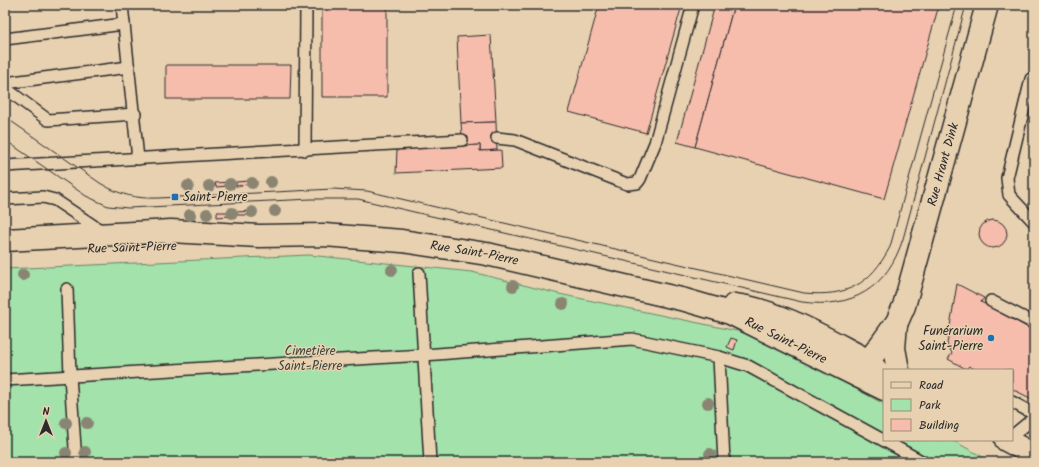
<svg xmlns="http://www.w3.org/2000/svg" width="1039" height="467" font-family="Kalam,sans-serif">
  <style>
    .green { fill: #a3e2aa; stroke: #67866a }
    .building { fill: #f6bdad; stroke: #2b2b2b }
    .lines { fill: none; stroke-linecap: round; stroke-linejoin: round }
    .lane-casing { stroke: #2b2b2b; stroke-width: 14 }
    .secondary-casing { stroke: #2b2b2b; stroke-width: 25 }
    .lane { stroke: #e8d1b1; stroke-width: 11 }
    .secondary { stroke: #e8d1b1; stroke-width: 22 }
    .tram { stroke: #2b2b2b; stroke-width: 1 }
    .tree { fill: #8a8572 }
    .poi-dot { fill: #1f6fb2; stroke: #e8d1b1; stroke-width: 1.5 }
    .labels { text-anchor: middle; dominant-baseline: central; stroke-width: 3; stroke-linejoin: round; paint-order: stroke }
    .street-label { font-size: 13px; fill: #2b2b2b; stroke: #e8d1b1 }
    .poi-label { font-size: 13px; fill: #2b2b2b; stroke: #e8d1b1; text-anchor: start }
    .park-label { font-size: 13px; fill: #3d463e; stroke: #e8d1b1 }
  </style>
  <rect width="100%" height="100%" fill="#e8d1b1"/>
  <filter id="ink" filterUnits="userSpaceOnUse"><feTurbulence type="fractalNoise" baseFrequency=".025" numOctaves="2"/><feDisplacementMap in="SourceGraphic" scale="8" xChannelSelector="R" yChannelSelector="G"/><feConvolveMatrix kernelMatrix="1 2 1 2 8 2 1 2 1" color-interpolation-filters="sRGB"/></filter>
  <g filter="url(#ink)">
    <polygon class="green" points="309,255 472,272 559,294 742,332 775,345 884,404 884,440 952,440 992,462 5,462 5,269"/>
    <g class="building">
      <polygon points="599,5 682,5 646,133 569,112"/>
      <polygon points="715,5 734,5 695,147 677,142"/>
      <polygon points="734,5 939,5 884,199 695,147"/>
      <polygon points="322,6 387,7 387,97 322,97"/>
      <polygon points="491,35 496,122 461,123 457,37"/>
      <polygon points="166,65 291,65 290,99 166,99"/>
      <polygon points="496,122 497,150 480,151 480,145 463,146 461,123"/>
      <polygon points="480,145 480,151 501,150 502,168 396,173 397,149"/>
      <polygon points="249,181 249,185 236,186 236,182"/>
      <polygon points="229,182 229,186 216,187 215,183"/>
      <polygon points="250,211 251,215 237,215 237,212"/>
      <polygon points="217,212 230,212 231,216 217,217"/>
      <circle cx="993" cy="234" r="14"/>
      <polygon points="957,284 984,298 981,302 1034,331 1034,400 1012,389 1012,370 976,370 969,366 966,369 948,359 952,353 947,344"/>
      <polygon points="731,338 737,340 734,350 727,347"/>
    </g>
    <g class="lines">
      <defs>
        <g id="lane">
          <polyline points="122,5 138,159"/>
          <polyline points="5,39 124,24"/>
          <polyline points="1031,79 1007,178 1009,195 1034,222"/>
          <polyline points="5,83 129,67"/>
          <polyline points="5,88 48,120 135,114"/>
          <polyline points="497,138 515,140 627,184 637,183 640,179 655,143 693,5"/>
          <polyline points="305,150 306,5"/>
          <polyline points="5,166 462,140"/>
          <polyline points="5,199 43,197 55,200 97,228 104,231"/>
          <polyline points="419,273 430,462"/>
          <polyline points="67,289 70,376 76,462"/>
          <polyline points="991,301 1034,323"/>
          <polyline points="719,357 724,462"/>
          <polyline points="5,380 424,355 632,339 719,357 748,366 923,462"/>
          <polyline points="1012,402 1034,414"/>
          <polyline points="1012,436 1034,418"/>
        </g>
        <g id="secondary">
          <path id="s1" d="M5 240 171 231 259 236 324 235 402 241 487 254 685 300 730 313 884 389"/>
          <path d="M734 305C782 311 826 339 869 361L878 372"/>
          <polyline points="896,324 894,348 898,370"/>
          <path id="s2" d="M858 376 897 322 904 306 987 5"/>
          <polyline points="1006,440 1034,455"/>
        </g>
      </defs>
      <use href="#lane" class="lane-casing"/>
      <use href="#secondary" class="secondary-casing"/>
      <use href="#lane" class="lane"/>
      <use href="#secondary" class="secondary"/>
      <g class="tram">
        <path d="M5 117 100 183C119 195 137 199 159 198L333 189 367 191 804 293C847 297 870 285 890 247L957 5"/>
        <path d="M5 140 86 196 108 206 128 208 311 199H358L802 302C853 309 887 288 903 239L966 5"/>
      </g>
    </g>
    <g class="tree">
      <circle cx="271" cy="182" r="6"/>
      <circle cx="252" cy="183" r="6"/>
      <circle cx="230" cy="184" r="6"/>
      <circle cx="188" cy="186" r="6"/>
      <circle cx="209" cy="186" r="6"/>
      <circle cx="275" cy="211" r="6"/>
      <circle cx="252" cy="212" r="6"/>
      <circle cx="232" cy="213" r="6"/>
      <circle cx="207" cy="214" r="6"/>
      <circle cx="190" cy="215" r="6"/>
      <circle cx="392" cy="270" r="6"/>
      <circle cx="23" cy="275" r="6"/>
      <circle cx="513" cy="286" r="6"/>
      <circle cx="563" cy="304" r="6"/>
      <circle cx="708" cy="403" r="6"/>
      <circle cx="66" cy="423" r="6"/>
      <circle cx="87" cy="423" r="6"/>
      <circle cx="85" cy="452" r="6"/>
      <circle cx="66" cy="453" r="6"/>
      <circle cx="710" cy="454" r="6"/>
    </g>
  </g>
  <g class="poi-dot">
    <rect x="171" y="193" width="8" height="8" rx="2"/>
    <circle cx="991" cy="338" r="4"/>
  </g>
  <g class="labels">
    <g class="street-label">
      <text stroke="none"><textPath href="#s2" startOffset="231">Rue Hrant Dink</textPath></text>
      <text transform="translate(132 248) rotate(-2)">Rue Saint-Pierre</text>
      <text stroke="none"><textPath href="#s1" startOffset="471">Rue Saint-Pierre</textPath></text>
      <text stroke="none"><textPath href="#s1" startOffset="796">Rue Saint-Pierre</textPath></text>
    </g>
    <g class="poi-label">
      <text x="183" y="197">Saint-Pierre</text>
      <text x="983" y="331" text-anchor="end">Funérarium<tspan x="983" dy="15">Saint-Pierre</tspan></text>
    </g>
    <g class="park-label">
      <text x="310" y="351">Cimetière<tspan x="310" dy="15">Saint-Pierre</tspan></text>
    </g>
  </g>
  <rect width="1039" height="467" fill="none" stroke="#e8d1b1" stroke-width="20"/>
  <rect x="10" y="10" width="1019" height="447" fill="none" stroke="#2b2b2b" stroke-width="1.5" filter="url(#ink)"/>
  <rect x="883" y="369" width="130" height="72" fill="#e8d1b1" stroke="#9c8f7b"/>
  <rect x="891" y="382" width="20" height="6" fill="#e8d1b1" stroke="#9c8f7b"/>
  <text x="919" y="389" font-size="12" fill="#2b2b2b">Road</text>
  <rect x="891" y="399" width="20" height="12" fill="#a3e2aa" stroke="#9c8f7b"/>
  <text x="919" y="409" font-size="12" fill="#2b2b2b">Park</text>
  <rect x="891" y="419" width="20" height="12" fill="#f6bdad" stroke="#9c8f7b"/>
  <text x="919" y="429" font-size="12" fill="#2b2b2b">Building</text>
  <g transform="translate(46 421)" stroke="#e8d1b1" stroke-width="3" paint-order="stroke">
  <path d="M0-3L7 15L0 10L-7 15Z" fill="#2b2b2b"/>
  <text y="-6" font-size="11" font-weight="bold" text-anchor="middle" fill="#2b2b2b">N</text>
  </g>
</svg>
